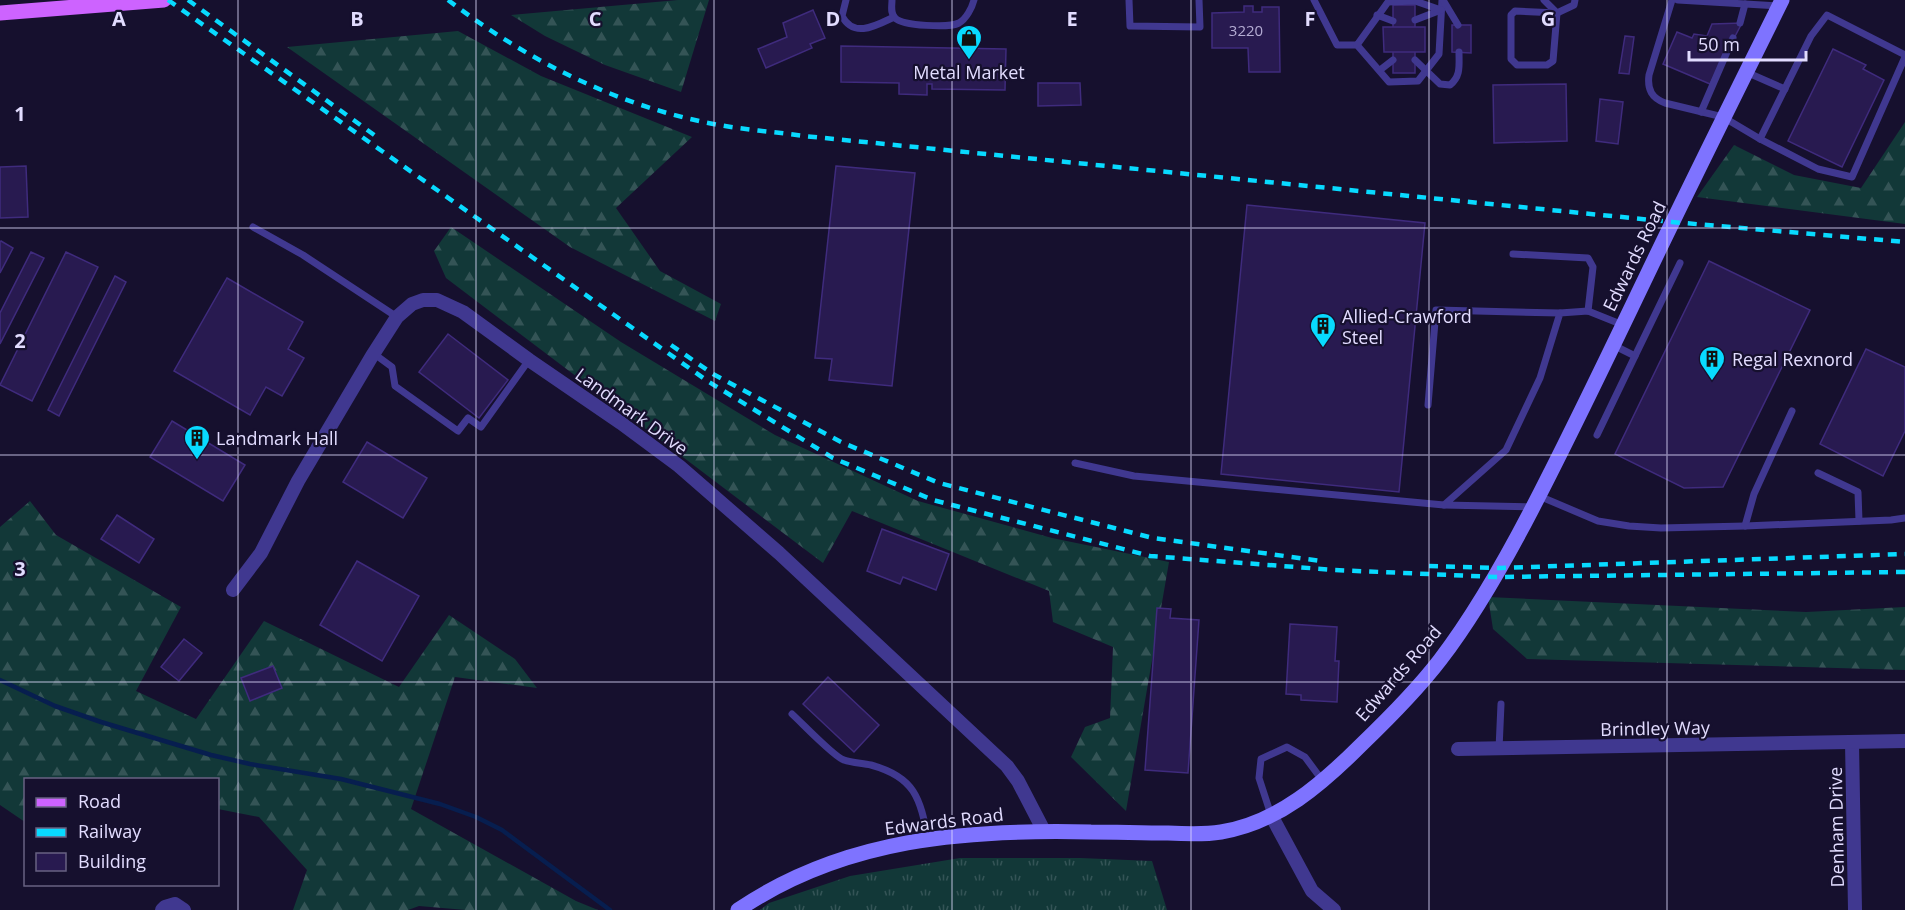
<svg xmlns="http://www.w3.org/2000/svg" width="1905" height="910" font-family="'Open Sans',sans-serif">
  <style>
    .grass { fill: url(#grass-tufts) }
    .forest { fill: url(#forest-firs) }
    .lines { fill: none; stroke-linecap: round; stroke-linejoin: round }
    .stream { stroke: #071e4f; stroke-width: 4.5 }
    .building { fill: #281a50; stroke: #3f2b7d; stroke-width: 1.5 }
    .service { stroke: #403890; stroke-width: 7 }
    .minor { stroke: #403890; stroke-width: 14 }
    .secondary { stroke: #7e73ff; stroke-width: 15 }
    .primary { stroke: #cd63ff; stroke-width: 15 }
    .rail { stroke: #08daff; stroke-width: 4.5; stroke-dasharray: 9 8; stroke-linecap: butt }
    .grid { fill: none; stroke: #e2dcff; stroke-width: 1.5; stroke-opacity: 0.55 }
    .labels { text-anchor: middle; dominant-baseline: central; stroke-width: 4.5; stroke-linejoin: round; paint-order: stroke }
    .number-label { font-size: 15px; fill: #b4acd3 }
    .poi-label { font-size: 18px; fill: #e2dcff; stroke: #16102e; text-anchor: start }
    .street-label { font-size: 18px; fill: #e2dcff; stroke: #16102e }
    .grid-label { font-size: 20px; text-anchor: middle; font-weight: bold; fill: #e2dcff; stroke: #16102e; stroke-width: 4.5; stroke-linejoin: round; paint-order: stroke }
  </style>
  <defs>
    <pattern id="grass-tufts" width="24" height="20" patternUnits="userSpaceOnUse" patternTransform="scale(1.5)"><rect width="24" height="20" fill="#123838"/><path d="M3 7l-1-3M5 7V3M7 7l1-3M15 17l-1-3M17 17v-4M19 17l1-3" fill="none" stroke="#345456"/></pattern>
    <pattern id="forest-firs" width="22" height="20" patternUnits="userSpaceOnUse" patternTransform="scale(1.5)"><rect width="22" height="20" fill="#123838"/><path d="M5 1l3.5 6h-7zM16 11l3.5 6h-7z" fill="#345456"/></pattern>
  </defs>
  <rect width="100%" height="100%" fill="#16102e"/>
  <polygon class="grass" points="960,858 1080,858 1152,861 1167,910 760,910 769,903 850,876"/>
  <g class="forest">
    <polygon points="678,0 709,0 681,92 605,65 545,36 511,15"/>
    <polygon points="458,31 541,76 692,137 616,208 660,271 721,304 715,321 570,247 287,47"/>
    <polygon points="1905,122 1905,224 1697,197 1734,145 1794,175 1861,188"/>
    <polygon points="451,227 621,342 775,435 918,501 1052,538 1169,562 1126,811 1071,757 1085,727 1110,718 1113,647 1053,622 1049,591 852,511 823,563 446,278 434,251"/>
    <polygon points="30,501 56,535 181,607 136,691 196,719 264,621 399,687 449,615 515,659 537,688 455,677 411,809 576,901 598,910 466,910 419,906 408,910 293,910 307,870 259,817 218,809 218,780 26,780 25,822 0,805 0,527"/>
    <polygon points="1488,597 1806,612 1905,607 1905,670 1527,659 1493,629"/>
  </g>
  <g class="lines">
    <polyline class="stream" points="0,680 55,706 101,722 211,755 250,764 341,779 440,804 476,817 502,830 610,910"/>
  </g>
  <g class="building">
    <rect x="1393" y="5" width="22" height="68"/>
    <polygon points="1244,6 1253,6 1253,12 1262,12 1262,7 1279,7 1280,72 1249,72 1248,48 1212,48 1212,13 1244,12"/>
    <polygon points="813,10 825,38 810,44 812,48 766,68 758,49 787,37 783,23"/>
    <polygon points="1742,23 1710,84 1663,64 1677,32 1692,38 1694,34 1707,36 1712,24"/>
    <polygon points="1452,25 1471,25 1471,53 1452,52"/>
    <polygon points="1383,27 1425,27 1425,52 1384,52"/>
    <polygon points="1625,36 1634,37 1629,74 1619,73"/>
    <polygon points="841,46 1006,49 1005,90 932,89 932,84 927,84 927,95 899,94 899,83 841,82"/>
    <polygon points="1833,49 1866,65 1863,69 1884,80 1842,167 1788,141"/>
    <polygon points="1038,83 1080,83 1081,105 1038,106"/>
    <polygon points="1566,84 1567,141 1494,143 1493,85"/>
    <polygon points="1600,99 1623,102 1618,144 1596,141"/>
    <polygon points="26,166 28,217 0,218 0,167"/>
    <polygon points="836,166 915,173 892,386 829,380 832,359 815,358"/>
    <polygon points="1247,205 1425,223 1399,492 1221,474"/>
    <polygon points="1,241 13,248 0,273 0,242"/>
    <polygon points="31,252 44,258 0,344 0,313"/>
    <polygon points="66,252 98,267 32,401 0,385"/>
    <polygon points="1709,261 1810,310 1723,487 1684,488 1615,454"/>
    <polygon points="115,276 126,282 59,416 48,410"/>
    <polygon points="227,278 303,322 288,349 304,358 282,396 266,387 250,415 174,371"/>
    <polygon points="448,334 508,380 479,418 419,372"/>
    <polygon points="1866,349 1905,367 1905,431 1883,476 1820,444"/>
    <polygon points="172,421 245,465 223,501 150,457"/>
    <polygon points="367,442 427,478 403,518 343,482"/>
    <polygon points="117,515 154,539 139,563 101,539"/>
    <polygon points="882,529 949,554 936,590 903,577 900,584 867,571"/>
    <polygon points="357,561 419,596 382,661 320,625"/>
    <polygon points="1157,608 1171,609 1170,618 1199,620 1188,773 1145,770"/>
    <polygon points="1290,624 1337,627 1335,661 1339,661 1337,702 1301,700 1301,695 1286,694"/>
    <polygon points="184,639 202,653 179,681 161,667"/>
    <polygon points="273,666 282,688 250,701 241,678"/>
    <polygon points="828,677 879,725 854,752 803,704"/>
  </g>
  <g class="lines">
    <g class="service">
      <path d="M846 0 842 16C854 39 877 25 894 17"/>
      <path d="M892 0C892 6 890 13 895 18 903 26 949 28 959 23 966 19 972 8 974 0"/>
      <polyline points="1129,0 1130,26 1200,27 1199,0"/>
      <polyline points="1314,0 1337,45 1357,45 1389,82 1418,81 1439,54 1442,0"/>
      <polyline points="1443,0 1458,25"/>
      <polyline points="1544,0 1557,13 1574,5 1575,0"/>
      <path d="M1672 0 1649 75C1647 90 1652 98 1665 103L1723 117 1760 139 1818 169 1852 177 1905 57"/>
      <polyline points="1678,0 1779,6"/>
      <polygon points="1515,11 1557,13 1553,61 1547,65 1517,65 1511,59 1511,15"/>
      <polyline points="1377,15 1393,21"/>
      <polyline points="1415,20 1441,10"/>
      <polyline points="1740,23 1745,4"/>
      <polyline points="1357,45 1388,2 1415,1 1441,10"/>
      <path d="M1415 60 1440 84 1450 85C1461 76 1459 66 1459 52"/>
      <polyline points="1380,70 1393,60"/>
      <polyline points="1746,72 1785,89"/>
      <polyline points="1701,112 1733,38"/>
      <polyline points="1760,139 1811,36 1827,15 1905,55"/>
      <polyline points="253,227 303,255 397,317"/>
      <polyline points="1513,254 1588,258 1593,267 1588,311"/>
      <polyline points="373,353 392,367 395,386 458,431 468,418 481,427 529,360"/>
      <polyline points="1635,356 1680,263"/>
      <polyline points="1428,405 1436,310 1560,313"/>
      <polyline points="1597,435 1635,356 1613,345"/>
      <polyline points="1075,463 1134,476 1444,505"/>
      <polyline points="1818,473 1858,492 1859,521"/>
      <polyline points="1539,496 1598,521 1629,526 1661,528 1745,526 1891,520 1905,518"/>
      <polyline points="1532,507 1444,505 1506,450 1540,378 1560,313 1588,311 1623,325"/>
      <polyline points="1745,526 1754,494 1792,411"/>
      <path d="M792 714C801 722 835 758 844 760 852 763 862 763 871 765 915 777 920 798 928 839"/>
      <polyline points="1499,749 1501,704"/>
      <polyline points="1271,815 1259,778 1261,759 1287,747 1305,757 1322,780"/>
    </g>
    <g class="minor">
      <polyline points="233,590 261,553 298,481 372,356 397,317 412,304 423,300 437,300 463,312 529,360 621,423 679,466 779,553 1007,766 1018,781 1044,831"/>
      <polyline points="1852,743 1855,910"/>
      <polyline points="1458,749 1905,741"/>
      <polyline points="1271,815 1312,891 1334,910"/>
      <polyline points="162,910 165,907 175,904 184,910"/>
    </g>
    <path class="secondary" d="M738 910C844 838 966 829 1091 832 1116 832 1142 833 1168 833 1185 834 1203 835 1221 832 1278 823 1323 783 1362 744 1389 718 1417 690 1440 660 1476 613 1505 561 1532 509 1572 432 1609 354 1647 275 1691 183 1737 91 1782 0"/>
    <polyline class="primary" points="0,13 164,0"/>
    <g class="rail">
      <polyline points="168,0 709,382 833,458 933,500 1150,556 1335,570 1496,577 1905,572"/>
      <polyline points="188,0 377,137"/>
      <path d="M448 0C528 61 619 107 719 125 747 130 776 132 804 136L1672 222 1905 242"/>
      <polyline points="671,345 713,374 841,442 939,483 1153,538 1321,561"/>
      <polyline points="1429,566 1501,568 1905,554"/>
    </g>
  </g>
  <path class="grid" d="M238 0V910M476 0V910M714 0V910M952 0V910M1191 0V910M1429 0V910M1667 0V910M0 228H1905M0 455H1905M0 682H1905"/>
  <defs>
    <symbol id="shop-pin" viewBox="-11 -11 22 30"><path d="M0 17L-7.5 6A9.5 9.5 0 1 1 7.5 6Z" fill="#08daff" stroke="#16102e"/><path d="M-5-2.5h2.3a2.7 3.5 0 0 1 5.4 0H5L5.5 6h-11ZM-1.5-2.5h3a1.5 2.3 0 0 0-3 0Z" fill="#111"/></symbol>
    <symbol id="building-pin" viewBox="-11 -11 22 30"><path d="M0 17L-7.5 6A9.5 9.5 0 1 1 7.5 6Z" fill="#08daff" stroke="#16102e"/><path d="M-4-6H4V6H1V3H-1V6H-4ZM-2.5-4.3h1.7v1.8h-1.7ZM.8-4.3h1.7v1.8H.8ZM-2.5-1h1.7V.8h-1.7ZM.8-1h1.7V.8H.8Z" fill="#111"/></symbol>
  </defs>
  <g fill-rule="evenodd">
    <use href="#shop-pin" x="954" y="23" width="30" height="40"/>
    <use href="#building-pin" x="1308" y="311" width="30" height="40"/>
    <use href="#building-pin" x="1697" y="344" width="30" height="40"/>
    <use href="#building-pin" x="182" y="423" width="30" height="40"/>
  </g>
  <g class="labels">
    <g class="number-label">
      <text x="1246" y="30">3220</text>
    </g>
    <g class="poi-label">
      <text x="969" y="72" text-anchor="middle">Metal Market</text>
      <text x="1342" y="316">Allied-Crawford<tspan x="1342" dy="21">Steel</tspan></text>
      <text x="1732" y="359">Regal Rexnord</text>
      <text x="216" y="438">Landmark Hall</text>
    </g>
    <g class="street-label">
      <text transform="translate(1634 256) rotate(-64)">Edwards Road</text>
      <text transform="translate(632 411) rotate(36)">Landmark Drive</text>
      <text transform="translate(1398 673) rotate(-49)">Edwards Road</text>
      <text transform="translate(1655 728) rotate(-1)">Brindley Way</text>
      <text transform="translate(944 821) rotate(-7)">Edwards Road</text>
      <text transform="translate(1836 827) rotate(-91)">Denham Drive</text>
    </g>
  </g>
  <g class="grid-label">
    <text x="119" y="26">A</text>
    <text x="357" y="26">B</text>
    <text x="595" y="26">C</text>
    <text x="833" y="26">D</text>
    <text x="1072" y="26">E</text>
    <text x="1310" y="26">F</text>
    <text x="1548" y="26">G</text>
    <text x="20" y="121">1</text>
    <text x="20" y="348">2</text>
    <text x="20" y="576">3</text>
  </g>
  <rect x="24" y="778" width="195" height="108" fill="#16102e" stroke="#686282" stroke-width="1.5"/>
  <rect x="36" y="798" width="30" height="9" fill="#cd63ff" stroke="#686282" stroke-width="1.5"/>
  <text x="78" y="808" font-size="18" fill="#e2dcff">Road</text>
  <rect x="36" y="828" width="30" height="9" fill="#08daff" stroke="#686282" stroke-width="1.5"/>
  <text x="78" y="838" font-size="18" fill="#e2dcff">Railway</text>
  <rect x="36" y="853" width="30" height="18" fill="#281a50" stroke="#686282" stroke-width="1.5"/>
  <text x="78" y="868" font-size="18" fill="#e2dcff">Building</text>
  <path d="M1689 51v9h117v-9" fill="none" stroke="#e2dcff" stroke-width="3"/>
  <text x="1698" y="51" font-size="18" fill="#e2dcff" stroke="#16102e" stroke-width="4.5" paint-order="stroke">50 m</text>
</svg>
